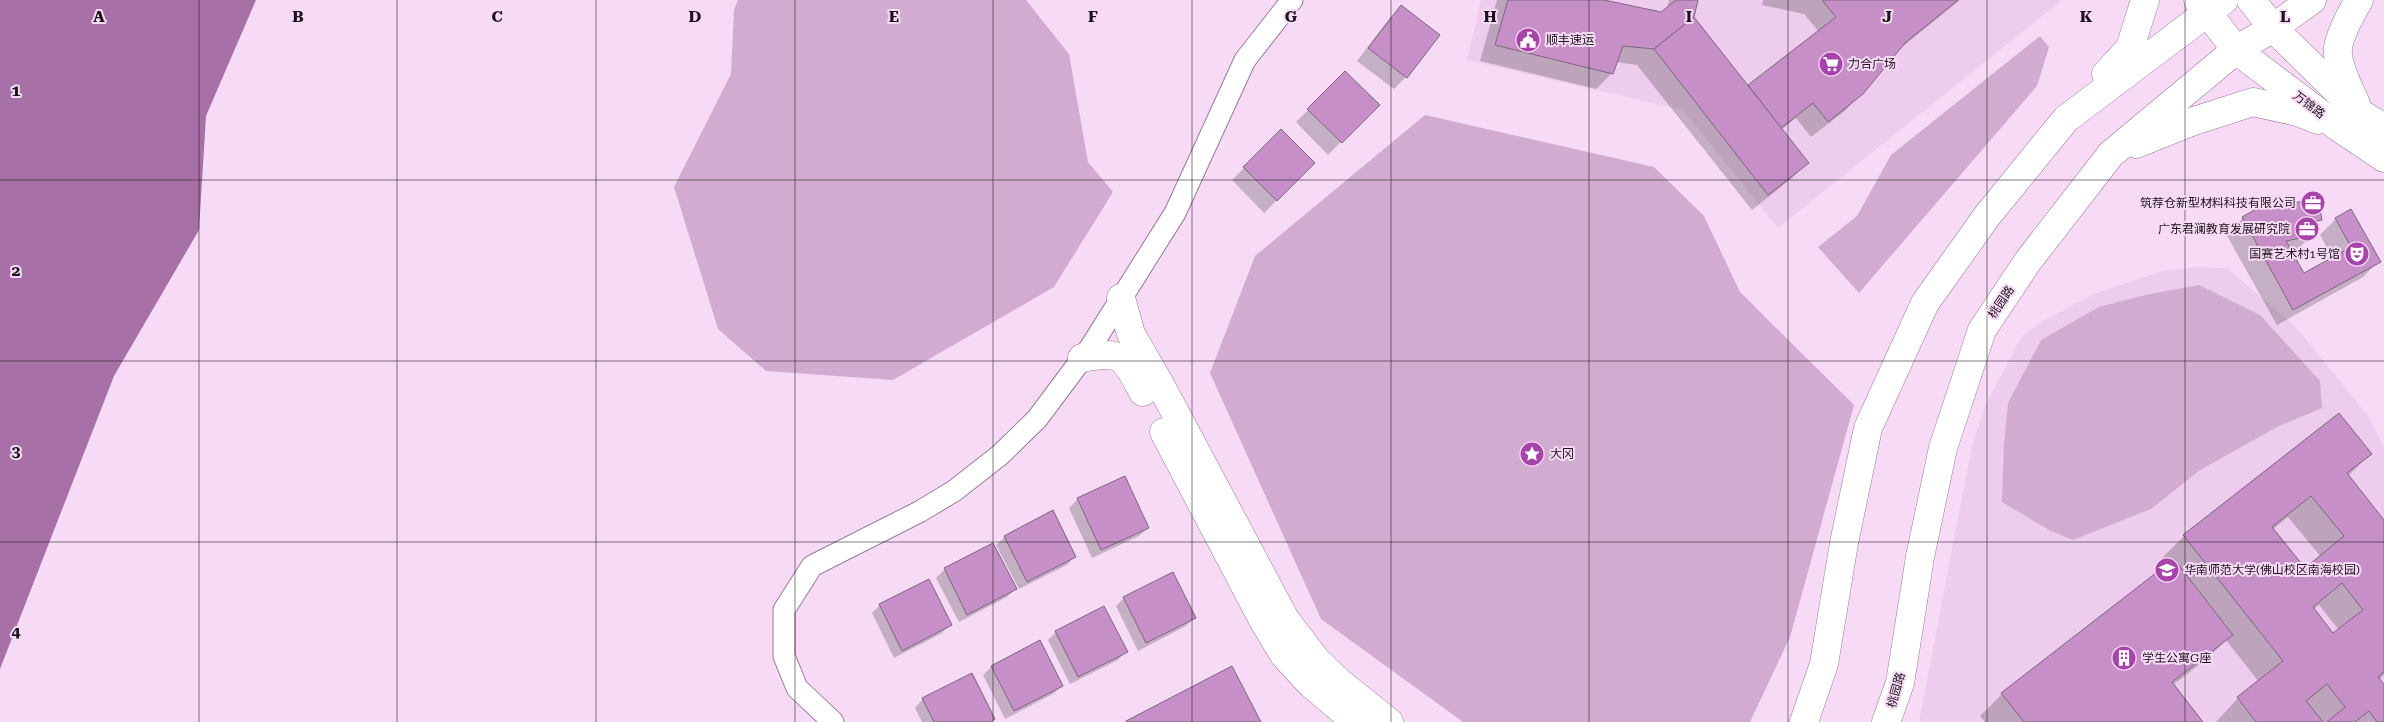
<svg xmlns="http://www.w3.org/2000/svg" width="2384" height="722" font-family="'Roboto Serif','Noto Sans SC',serif">
  <style>
    .built { fill: #eecced }
    .green { fill: #d2abd1 }
    .water { fill: #a771a7 }
    .shadow { fill: #0003; fill-rule: evenodd }
    .building { fill: #c78fc7; stroke: #7d657d; fill-rule: evenodd }
    .lines { fill: none; stroke-linecap: round; stroke-linejoin: round }
    .street-casing { stroke: #967d96; stroke-width: 23 }
    .secondary-casing { stroke: #967d96; stroke-width: 29 }
    .street { stroke: #fff; stroke-width: 21 }
    .secondary { stroke: #fff; stroke-width: 28 }
    .grid { fill: none; stroke: #1d131c; stroke-width: 1; stroke-opacity: 0.55 }
    .labels { text-anchor: middle; dominant-baseline: central; stroke-width: 4; stroke-linejoin: round; paint-order: stroke }
    .poi-label { font-size: 12px; fill: #1d131c; stroke: #f7dbf6; text-anchor: start }
    .street-label { font-size: 12px; fill: #1d131c; stroke: #f7dbf6 }
    .grid-label { font-size: 16px; text-anchor: middle; font-weight: bold; fill: #1d131c; stroke: #f7dbf6; stroke-width: 4; stroke-linejoin: round; paint-order: stroke }
  </style>
  <rect width="100%" height="100%" fill="#f7dbf6"/>
  <g class="built">
    <polygon points="1481,0 2062,0 1778,228 1683,110 1467,60"/>
    <polygon points="2198,267 2227,268 2296,327 2369,417 2384,447 2384,722 1919,722 1972,445 1986,404 2022,336 2043,321 2096,293 2162,271"/>
  </g>
  <g class="green">
    <polygon points="738,0 1026,0 1069,54 1088,162 1113,192 1054,287 893,380 766,371 718,329 674,187 731,74 734,10"/>
    <polygon points="2040,36 2049,47 2037,86 1859,293 1818,247 1857,216 1891,155"/>
    <polygon points="1425,115 1654,167 1704,216 1740,292 1854,405 1790,637 1750,722 1463,722 1321,619 1210,373 1255,256"/>
    <polygon points="2199,285 2260,315 2320,381 2322,408 2277,427 2200,470 2151,509 2073,540 2049,530 2002,502 2004,444 2008,403 2041,340 2099,307 2145,295"/>
  </g>
  <polygon class="water" points="0,0 256,0 206,116 199,230 114,376 0,669"/>
  <g class="shadow">
    <polygon points="1497,0 1598,0 1662,13 1667,9 1669,0 1696,0 1693,17 1748,87 1819,32 1804,14 1762,5 1763,0 1960,0 1896,52 1846,110 1811,137 1796,118 1781,130 1807,163 1791,179 1752,210 1637,65 1616,62 1612,73 1596,89 1480,61"/>
    <polygon points="1401,7 1406,77 1394,89 1357,61 1389,19"/>
    <polygon points="1345,73 1378,105 1328,155 1296,122"/>
    <polygon points="1281,131 1314,163 1264,213 1232,180"/>
    <polygon points="2279,198 2283,206 2321,219 2311,229 2312,235 2296,251 2291,252 2303,275 2333,259 2320,235 2336,219 2379,261 2363,277 2277,325 2226,234 2243,218"/>
    <path d="M2370 454 2348 476 2384 523V675L2379 680 2384 686V722H2216L2238 698 2259 682 2226 640 2209 657 2173 685 2201 722H1985L1980 716 2002 694 2168 565 2162 558 2184 536ZM2288 517 2321 557 2305 570 2272 530ZM2319 605 2339 630 2333 635 2313 610Z"/>
    <polygon points="1078,499 1148,528 1139,536 1092,558 1069,508"/>
    <polygon points="1005,537 1075,556 1067,565 1019,589 996,545"/>
    <polygon points="945,569 1015,589 1007,597 959,622 936,578"/>
    <polygon points="1124,598 1194,618 1186,626 1138,651 1116,606"/>
    <polygon points="880,605 950,625 942,633 894,658 872,613"/>
    <polygon points="1056,632 1126,651 1118,660 1070,684 1048,640"/>
    <polygon points="991,667 1062,686 1053,694 1005,719 983,675"/>
    <polygon points="923,699 993,719 990,722 922,722 915,708"/>
  </g>
  <g class="building">
    <polygon points="1508,0 1604,0 1661,12 1676,0 1698,0 1694,17 1654,49 1623,46 1613,74 1495,45"/>
    <polygon points="1822,0 1958,0 1905,43 1863,94 1828,122 1813,103 1781,128 1748,85 1836,17"/>
    <polygon points="1401,5 1440,35 1407,78 1368,48"/>
    <polygon points="1694,17 1809,163 1768,195 1654,49"/>
    <polygon points="1345,71 1380,105 1342,143 1307,109"/>
    <polygon points="1281,129 1315,163 1277,201 1243,167"/>
    <polygon points="2279,196 2284,205 2318,198 2322,220 2311,222 2314,235 2286,241 2304,273 2351,247 2335,218 2351,209 2381,262 2293,310 2242,217"/>
    <path d="M2339 413 2372 454 2347 473 2384 520V672L2378 677 2384 684V722H2377L2369 711 2355 722H2327L2345 707 2327 684 2306 701 2323 722H2256L2237 697 2283 661 2183 535ZM2311 496 2344 536 2305 568 2272 527ZM2342 583 2363 610 2333 633 2313 607Z"/>
    <polygon points="1125,476 1149,528 1101,550 1077,498"/>
    <polygon points="1053,510 1076,557 1027,582 1004,536"/>
    <polygon points="993,543 1017,589 967,615 944,568"/>
    <polygon points="2174,559 2233,635 2172,682 2203,722 2024,722 2001,693"/>
    <polygon points="1173,572 1196,618 1146,643 1123,597"/>
    <polygon points="929,579 952,625 902,651 879,604"/>
    <polygon points="1104,606 1128,652 1078,677 1055,631"/>
    <polygon points="1040,640 1063,686 1014,711 991,666"/>
    <polygon points="1232,666 1261,722 1126,722 1126,721"/>
    <polygon points="972,673 995,719 990,722 934,722 922,698"/>
  </g>
  <g class="lines">
    <defs>
      <polyline id="street" points="833,722 797,688 784,656 784,610 812,566 919,512 954,491 1000,455 1037,419 1090,348 1175,213 1245,60 1292,0"/>
      <g id="secondary">
        <polyline points="2198,0 2236,50 2338,127 2384,158"/>
        <polyline points="2251,0 2273,28 2360,113 2384,128"/>
        <polyline points="2106,74 2130,48 2145,0"/>
        <path d="M2356 104C2350 90 2336 64 2338 48 2340 34 2352 12 2359 0"/>
        <polyline points="2136,144 2191,122 2253,102 2298,112 2318,120"/>
        <polyline points="1121,298 1131,334 1161,386 1285,619 1317,661 1339,682 1389,722"/>
        <path d="M1082 358C1124 350 1124 357 1143 392"/>
        <polyline points="1164,432 1262,618 1284,655 1311,684 1356,722"/>
        <polyline points="1804,722 1824,664 1844,543 1868,428 1925,303 1987,216 2066,119 2224,0"/>
        <polyline points="1886,722 1900,683 1920,557 1943,448 1982,330 2028,261 2111,154 2236,50 2273,28 2312,0"/>
      </g>
    </defs>
    <use href="#street" class="street-casing"/>
    <use href="#secondary" class="secondary-casing"/>
    <use href="#street" class="street"/>
    <use href="#secondary" class="secondary"/>
  </g>
  <path class="grid" d="M199 0V722M397 0V722M596 0V722M795 0V722M993 0V722M1192 0V722M1391 0V722M1589 0V722M1788 0V722M1987 0V722M2185 0V722M0 180H2384M0 361H2384M0 542H2384"/>
  <defs>
    <symbol id="civic-disc" viewBox="-11 -11 22 22"><circle r="9.5" fill="#a744a9" stroke="#f7dbf6"/><path d="M-.6-6.5H3V-4.5H.6V-3L4-1V1h2V6H-6V1h2V-1L-.6-3ZM-1.2 2.5V6h2.4V2.5Z" fill="#fff"/></symbol>
    <symbol id="supermarket-disc" viewBox="-11 -11 22 22"><circle r="9.5" fill="#a744a9" stroke="#f7dbf6"/><path d="M-6-5.5h2.5l.6 2H6L4.5 2H-2.5L-4.4-4H-6ZM-1.5 3.2a1.3 1.3 0 1 0 .1 0ZM3 3.2a1.3 1.3 0 1 0 .1 0Z" fill="#fff"/></symbol>
    <symbol id="office-disc" viewBox="-11 -11 22 22"><circle r="9.5" fill="#a744a9" stroke="#f7dbf6"/><path d="M-6-3h4V-5.5h4V-3h4V5H-6ZM-1-4.5V-3h2v-1.5ZM-6 0V1H6V0Z" fill="#fff"/></symbol>
    <symbol id="theatre-disc" viewBox="-11 -11 22 22"><circle r="9.5" fill="#a744a9" stroke="#f7dbf6"/><path d="M-5-5.5Q0-4 5-5.5V0Q5 5 0 6Q-5 5-5 0ZM-3.3-2.5H-1v1.5H-3.3ZM1-2.5H3.3v1.5H1ZM-2.8 1Q0 5.5 2.8 1Z" fill="#fff"/></symbol>
    <symbol id="sight-disc" viewBox="-11 -11 22 22"><circle r="9.5" fill="#a744a9" stroke="#f7dbf6"/><path d="M0-6L1.8-2.2L6-1.7L2.9 1.2L3.7 5.4L0 3.3L-3.7 5.4L-2.9 1.2L-6-1.7L-1.8-2.2Z" fill="#fff"/></symbol>
    <symbol id="university-disc" viewBox="-11 -11 22 22"><circle r="9.5" fill="#a744a9" stroke="#f7dbf6"/><path d="M0-5L7-2L0 1L-7-2ZM-4 1L0 2.5L4 1V4Q0 6-4 4Z" fill="#fff"/></symbol>
    <symbol id="building-disc" viewBox="-11 -11 22 22"><circle r="9.5" fill="#a744a9" stroke="#f7dbf6"/><path d="M-4-6H4V6H1V3H-1V6H-4ZM-2.5-4.3h1.7v1.8h-1.7ZM.8-4.3h1.7v1.8H.8ZM-2.5-1h1.7V.8h-1.7ZM.8-1h1.7V.8H.8Z" fill="#fff"/></symbol>
  </defs>
  <g fill-rule="evenodd">
    <use href="#civic-disc" x="1514" y="26" width="28" height="28"/>
    <use href="#supermarket-disc" x="1817" y="50" width="28" height="28"/>
    <use href="#office-disc" x="2299" y="189" width="28" height="28"/>
    <use href="#office-disc" x="2293" y="215" width="28" height="28"/>
    <use href="#theatre-disc" x="2343" y="240" width="28" height="28"/>
    <use href="#sight-disc" x="1518" y="440" width="28" height="28"/>
    <use href="#university-disc" x="2153" y="556" width="28" height="28"/>
    <use href="#building-disc" x="2110" y="644" width="28" height="28"/>
  </g>
  <g class="labels">
    <g class="poi-label">
      <text x="1546" y="40">顺丰速运</text>
      <text x="1848" y="64">力合广场</text>
      <text x="2296" y="203" text-anchor="end">筑荐仓新型材料科技有限公司</text>
      <text x="2290" y="229" text-anchor="end">广东君澜教育发展研究院</text>
      <text x="2340" y="254" text-anchor="end">国赛艺术村1号馆</text>
      <text x="1550" y="454">大冈</text>
      <text x="2184" y="570">华南师范大学(佛山校区南海校园)</text>
      <text x="2142" y="658">学生公寓G座</text>
    </g>
    <g class="street-label">
      <text transform="translate(2309 105) rotate(37)">万锦路</text>
      <text transform="translate(2001 302) rotate(-56)">桃园路</text>
      <text transform="translate(1896 690) rotate(-74)">桃园路</text>
    </g>
  </g>
  <g class="grid-label">
    <text x="99" y="22">A</text>
    <text x="298" y="22">B</text>
    <text x="497" y="22">C</text>
    <text x="695" y="22">D</text>
    <text x="894" y="22">E</text>
    <text x="1093" y="22">F</text>
    <text x="1291" y="22">G</text>
    <text x="1490" y="22">H</text>
    <text x="1689" y="22">I</text>
    <text x="1887" y="22">J</text>
    <text x="2086" y="22">K</text>
    <text x="2285" y="22">L</text>
    <text x="16" y="96">1</text>
    <text x="16" y="276">2</text>
    <text x="16" y="457">3</text>
    <text x="16" y="637">4</text>
  </g>
</svg>
